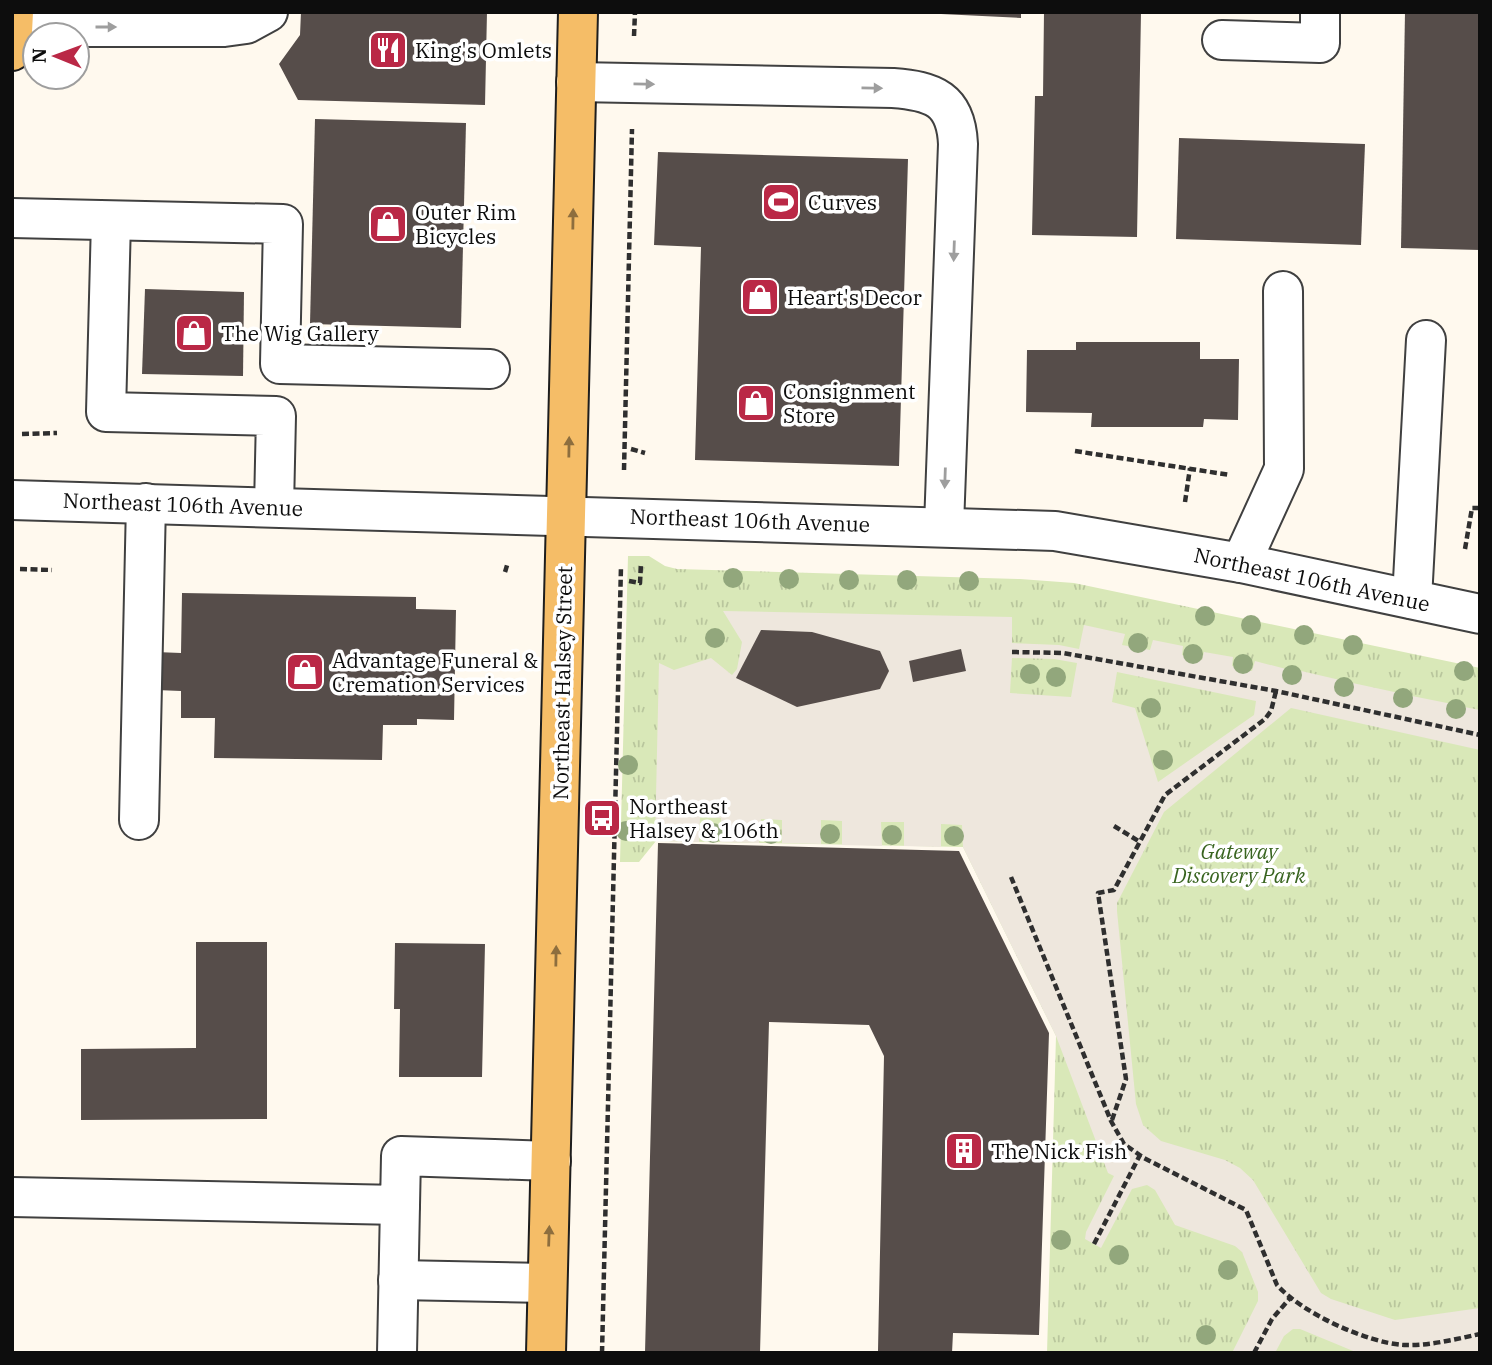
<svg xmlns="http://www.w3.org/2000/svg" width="1492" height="1365" font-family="'IBM Plex Serif',serif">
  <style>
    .park { fill: url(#park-tufts) }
    .plaza { fill: #eee7dd; fill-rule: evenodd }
    .building { fill: #564d4a }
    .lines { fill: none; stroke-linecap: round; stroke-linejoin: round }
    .minor-casing { stroke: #404040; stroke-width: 42 }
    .major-casing { stroke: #1e1e1e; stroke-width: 42 }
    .path { stroke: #2f2f2f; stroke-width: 4.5; stroke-dasharray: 7 3.5; stroke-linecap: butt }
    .minor { stroke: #fff; stroke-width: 38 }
    .major { stroke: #f5bd67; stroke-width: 38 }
    .tree { fill: #92a77c }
    .oneway { fill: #9e9e9e }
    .oneway2 { fill: #8d6e3e }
    .labels { text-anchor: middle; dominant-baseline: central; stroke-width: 7; stroke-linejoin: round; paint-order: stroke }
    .poi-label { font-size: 21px; fill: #0d0d0d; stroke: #fff; text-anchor: start }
    .street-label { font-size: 21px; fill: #0d0d0d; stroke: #fff }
    .park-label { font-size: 21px; font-style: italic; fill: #38641f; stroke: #fff }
  </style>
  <defs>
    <pattern id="park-tufts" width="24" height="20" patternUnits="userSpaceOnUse" patternTransform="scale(1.75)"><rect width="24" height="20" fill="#d9e8b8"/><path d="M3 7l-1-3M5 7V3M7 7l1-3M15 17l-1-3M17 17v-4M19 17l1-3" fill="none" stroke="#b9c69d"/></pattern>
  </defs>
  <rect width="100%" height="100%" fill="#fff9ee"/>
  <polygon class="park" points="628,556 649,556 665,566 677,569 1020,579 1074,583 1480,668 1480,1353 1047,1353 1056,1036 963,847 656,841 639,862 620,862"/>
  <path class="plaza" d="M723 611 1012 617V643L1059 645 1079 649 1084 625 1125 634 1122 645 1150 650 1153 640 1183 646 1182 655 1202 660 1204 652 1233 657 1232 666 1252 671 1255 661 1286 669V678L1296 680 1297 670 1340 680V688L1345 690 1348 682 1399 693V702L1406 703 1407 695 1452 704V712L1458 714 1459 706 1480 710V750L1291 708 1164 812 1117 903V911L1136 1104 1143 1125 1161 1141 1225 1160 1240 1168 1253 1180 1321 1293 1331 1299 1395 1320 1480 1308V1353H1358L1300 1329H1293L1284 1336 1275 1353H1232L1258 1301V1292L1242 1252 1235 1246 1175 1225 1155 1190 1147 1185 1132 1189 1101 1248 1085 1239 1086 1232 1114 1176 1108 1173 1056 1036 963 847 962 825 941 824V847L904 846V822H881L882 846 842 845V821L821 820V844L782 843V820L761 819 759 843 720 842 721 818 700 817 699 842 655 841 659 663 674 670 711 658 732 675 737 669 742 642ZM1012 658 1054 659 1077 663 1071 697 1010 693ZM1117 672 1256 701 1254 715 1158 782 1135 708 1112 702Z"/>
  <g class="building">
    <polygon points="301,12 487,12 485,105 298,100 279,64 300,35"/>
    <polygon points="941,12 1021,12 1021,18 941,14"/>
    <polygon points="1044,12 1141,12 1137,237 1032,235 1035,96 1043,96"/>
    <polygon points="1405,12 1480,12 1480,250 1401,248"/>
    <polygon points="315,119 466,123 461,328 310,324"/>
    <polygon points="1179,138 1365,144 1361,245 1176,239"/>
    <polygon points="658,152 908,159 899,466 695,460 701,247 654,245"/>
    <polygon points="145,289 244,292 243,376 142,374"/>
    <polygon points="1076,342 1200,342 1200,359 1239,359 1238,420 1204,419 1203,427 1091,427 1092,413 1026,412 1027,350 1076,350"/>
    <polygon points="182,593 416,597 416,609 456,610 454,720 417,719 417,725 383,725 382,760 214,758 215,718 181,718 181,691 156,690 156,652 181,653"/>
    <polygon points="761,630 812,632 880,651 889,671 880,689 797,707 736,678"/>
    <polygon points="961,649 966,671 913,682 909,661"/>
    <polygon points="658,843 959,851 1049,1033 1039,1335 953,1333 952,1353 878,1351 884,1056 869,1025 769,1022 760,1353 645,1353"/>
    <polygon points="196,942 267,942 267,1119 81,1120 81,1049 196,1048"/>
    <polygon points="395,943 485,944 482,1077 399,1077 400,1009 394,1009"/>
  </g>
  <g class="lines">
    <defs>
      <g id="minor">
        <polyline points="13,27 224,27 246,24 268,12"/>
        <polyline points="1222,40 1320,43 1320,12"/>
        <path d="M576 82 893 88C933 91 956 99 958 144L944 526"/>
        <polyline points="12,218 283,224 280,364 490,369"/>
        <polyline points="111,221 106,412 276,416 274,507"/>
        <polyline points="12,500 1055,531 1241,563 1480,614"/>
        <polyline points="1241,563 1284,469 1283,291"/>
        <polyline points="1412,599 1426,340"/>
        <polyline points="139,820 146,503"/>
        <polyline points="12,1197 400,1205 401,1156 551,1161"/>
        <polyline points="398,1280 547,1283"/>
        <polyline points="397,1353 400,1205"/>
      </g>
      <g id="major">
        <polyline points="12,51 14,12"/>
        <polyline points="546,1353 578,12"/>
      </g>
    </defs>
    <use href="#minor" class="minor-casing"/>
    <use href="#major" class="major-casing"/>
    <g class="path">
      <polyline points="634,36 635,12"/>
      <polyline points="22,434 57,433"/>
      <polyline points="631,449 645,453"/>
      <polyline points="1075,451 1230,475"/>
      <polyline points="624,470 632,129"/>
      <polyline points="1185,502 1190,468"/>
      <polyline points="1465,549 1472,508 1480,508"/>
      <polyline points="20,569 52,570"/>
      <polyline points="505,572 508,562"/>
      <polyline points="629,581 640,583 641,564"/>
      <polyline points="1012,652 1063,653 1276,691 1480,735"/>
      <polyline points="1114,826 1140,842"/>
      <path d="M1011 877 1111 1121 1124 1144 1144 1158 1246 1210 1277 1285C1302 1313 1367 1343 1404 1345 1429 1346 1456 1339 1480 1334"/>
      <polyline points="1112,1120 1126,1079 1098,893 1114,890 1165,795 1265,719 1271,711 1276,691"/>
      <polyline points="1094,1244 1140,1155"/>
      <polyline points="602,1353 621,566"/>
      <polyline points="1254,1353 1272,1319 1291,1297"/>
    </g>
    <use href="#minor" class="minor"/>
    <use href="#major" class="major"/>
  </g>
  <g class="tree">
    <circle cx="733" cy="578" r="10"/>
    <circle cx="789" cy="579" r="10"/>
    <circle cx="849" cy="580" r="10"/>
    <circle cx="907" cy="580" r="10"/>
    <circle cx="969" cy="581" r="10"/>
    <circle cx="1205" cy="616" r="10"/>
    <circle cx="1251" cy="625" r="10"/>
    <circle cx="1304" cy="635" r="10"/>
    <circle cx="715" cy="638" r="10"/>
    <circle cx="1138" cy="643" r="10"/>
    <circle cx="1353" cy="645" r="10"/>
    <circle cx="1193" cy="654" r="10"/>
    <circle cx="1243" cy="664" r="10"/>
    <circle cx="1464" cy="671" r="10"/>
    <circle cx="1030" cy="674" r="10"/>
    <circle cx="1292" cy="675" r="10"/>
    <circle cx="1056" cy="677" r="10"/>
    <circle cx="1344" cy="687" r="10"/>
    <circle cx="1403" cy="698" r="10"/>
    <circle cx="1151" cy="708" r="10"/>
    <circle cx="1456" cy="709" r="10"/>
    <circle cx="1163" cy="760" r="10"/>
    <circle cx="628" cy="765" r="10"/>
    <circle cx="626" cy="831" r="10"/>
    <circle cx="713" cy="833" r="10"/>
    <circle cx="771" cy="834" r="10"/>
    <circle cx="830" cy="834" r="10"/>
    <circle cx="892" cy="835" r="10"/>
    <circle cx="954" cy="836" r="10"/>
    <circle cx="1061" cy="1240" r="10"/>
    <circle cx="1119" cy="1255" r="10"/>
    <circle cx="1228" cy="1270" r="10"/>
    <circle cx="1206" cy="1335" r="10"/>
  </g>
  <defs><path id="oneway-solid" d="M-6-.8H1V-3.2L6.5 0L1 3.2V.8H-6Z" transform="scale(1.75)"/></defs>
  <g class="oneway">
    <use href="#oneway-solid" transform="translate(106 27)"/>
    <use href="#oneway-solid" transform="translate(644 84) rotate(1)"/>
    <use href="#oneway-solid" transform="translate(872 88) rotate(1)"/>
    <use href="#oneway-solid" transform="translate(954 251) rotate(92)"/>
    <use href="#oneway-solid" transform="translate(945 478) rotate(92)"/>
  </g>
  <g class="oneway2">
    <use href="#oneway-solid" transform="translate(573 219) rotate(-89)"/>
    <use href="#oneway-solid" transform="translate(569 447) rotate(-89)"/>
    <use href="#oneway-solid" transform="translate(556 956) rotate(-89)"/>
    <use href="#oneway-solid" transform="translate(549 1236) rotate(-88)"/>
  </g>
  <defs>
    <symbol id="restaurant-square" viewBox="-11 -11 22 22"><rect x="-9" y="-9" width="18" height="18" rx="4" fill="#ba2846" stroke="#fff"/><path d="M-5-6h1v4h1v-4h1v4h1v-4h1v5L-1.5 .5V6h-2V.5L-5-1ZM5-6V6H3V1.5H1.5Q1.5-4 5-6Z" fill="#fff"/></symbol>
    <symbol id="stadium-square" viewBox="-11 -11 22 22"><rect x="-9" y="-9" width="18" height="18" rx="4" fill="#ba2846" stroke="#fff"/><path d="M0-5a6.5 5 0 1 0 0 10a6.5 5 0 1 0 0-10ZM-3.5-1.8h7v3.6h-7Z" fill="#fff"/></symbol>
    <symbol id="shop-square" viewBox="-11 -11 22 22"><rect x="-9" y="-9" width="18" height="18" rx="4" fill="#ba2846" stroke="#fff"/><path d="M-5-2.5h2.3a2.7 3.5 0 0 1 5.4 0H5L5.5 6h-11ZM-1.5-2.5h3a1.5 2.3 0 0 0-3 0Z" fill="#fff"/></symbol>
    <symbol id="bus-square" viewBox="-11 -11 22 22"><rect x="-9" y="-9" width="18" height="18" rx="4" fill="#ba2846" stroke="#fff"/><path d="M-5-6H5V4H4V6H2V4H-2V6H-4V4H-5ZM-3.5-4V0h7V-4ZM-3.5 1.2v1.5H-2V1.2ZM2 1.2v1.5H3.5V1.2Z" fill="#fff"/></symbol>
    <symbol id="building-square" viewBox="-11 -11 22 22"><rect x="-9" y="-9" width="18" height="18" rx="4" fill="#ba2846" stroke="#fff"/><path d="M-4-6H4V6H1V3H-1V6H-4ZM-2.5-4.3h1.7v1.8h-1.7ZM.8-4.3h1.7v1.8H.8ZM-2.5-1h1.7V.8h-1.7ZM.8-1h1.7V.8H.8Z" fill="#fff"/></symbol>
  </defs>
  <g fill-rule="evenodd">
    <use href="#restaurant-square" x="366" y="28" width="44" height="44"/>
    <use href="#stadium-square" x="759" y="180" width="44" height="44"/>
    <use href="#shop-square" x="366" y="202" width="44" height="44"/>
    <use href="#shop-square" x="738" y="275" width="44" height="44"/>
    <use href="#shop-square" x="172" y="311" width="44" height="44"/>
    <use href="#shop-square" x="734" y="381" width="44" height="44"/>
    <use href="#shop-square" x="283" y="650" width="44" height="44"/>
    <use href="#bus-square" x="580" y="796" width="44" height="44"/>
    <use href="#building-square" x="942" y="1129" width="44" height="44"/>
  </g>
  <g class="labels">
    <g class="poi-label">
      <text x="415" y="50">King's Omlets</text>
      <text x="808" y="202">Curves</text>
      <text x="415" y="212">Outer Rim<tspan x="415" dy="24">Bicycles</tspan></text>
      <text x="787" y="297">Heart's Decor</text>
      <text x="221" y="333">The Wig Gallery</text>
      <text x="783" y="391">Consignment<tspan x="783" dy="24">Store</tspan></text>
      <text x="332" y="660">Advantage Funeral &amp;<tspan x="332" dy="24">Cremation Services</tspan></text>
      <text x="629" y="806">Northeast<tspan x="629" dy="24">Halsey &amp; 106th</tspan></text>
      <text x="991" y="1151">The Nick Fish</text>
    </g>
    <g class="street-label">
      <text transform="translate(183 504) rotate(2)">Northeast 106th Avenue</text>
      <text transform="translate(750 520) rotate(2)">Northeast 106th Avenue</text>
      <text transform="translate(1312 579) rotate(12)">Northeast 106th Avenue</text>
      <text transform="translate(562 683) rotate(-89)">Northeast Halsey Street</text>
    </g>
    <g class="park-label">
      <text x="1239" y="851">Gateway<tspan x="1239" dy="24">Discovery Park</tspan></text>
    </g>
  </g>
  <rect width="1492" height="1365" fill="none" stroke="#0d0d0d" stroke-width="28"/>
  <g transform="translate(56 56) rotate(271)"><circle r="33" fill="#ffffff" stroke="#9e9e9e" stroke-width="2"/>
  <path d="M0-5L12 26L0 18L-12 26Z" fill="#ba2846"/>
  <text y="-10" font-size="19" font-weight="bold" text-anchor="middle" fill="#0d0d0d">N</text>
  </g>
</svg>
